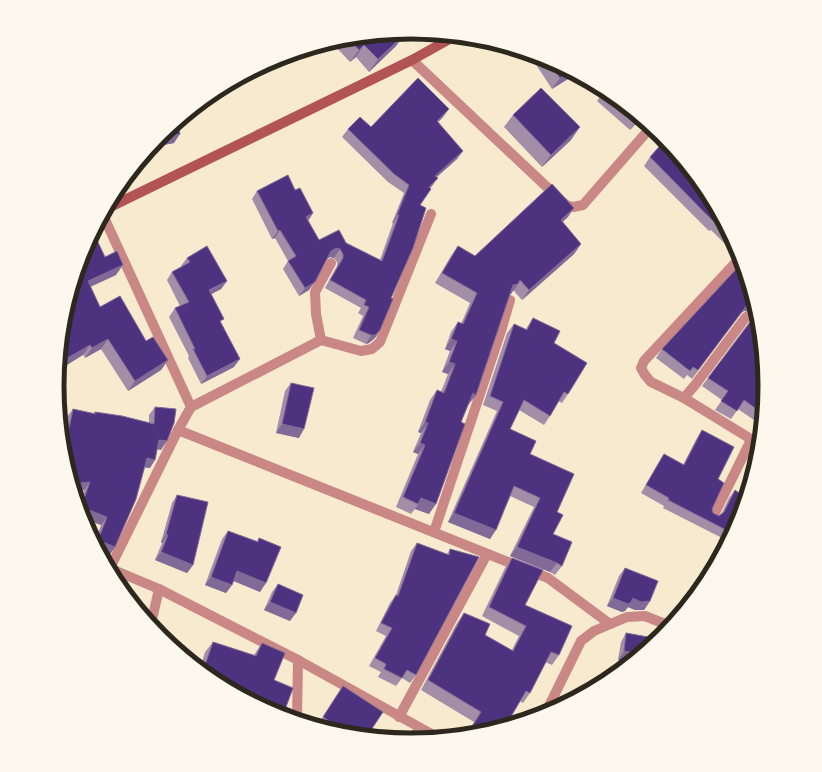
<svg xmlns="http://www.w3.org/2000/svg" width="822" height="772" font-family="'Varela Round',sans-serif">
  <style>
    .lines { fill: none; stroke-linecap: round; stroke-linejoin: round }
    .street { stroke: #c98786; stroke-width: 10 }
    .secondary { stroke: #b25355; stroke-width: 10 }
    .wall { fill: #a28ea6 }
    .shaded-wall { fill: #806a97 }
    .building { fill: #4d337f; stroke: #806a97 }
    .rim { fill: none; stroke: #2d281d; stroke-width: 5 }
  </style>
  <rect width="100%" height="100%" fill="#f7eace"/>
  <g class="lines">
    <g class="street">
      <polyline points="412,60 566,205 573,207 583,205 651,127"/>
      <polyline points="103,215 191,407"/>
      <polyline points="740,258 644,361 641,368 645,375 651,382 684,398 759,444"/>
      <polyline points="321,340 361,351 372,349 380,342 431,214"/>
      <polyline points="684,398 695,385 746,317"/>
      <polyline points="178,430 548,578 610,624"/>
      <polyline points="713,517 751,440"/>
      <polyline points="434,532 501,331 510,300"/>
      <polyline points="109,568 159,589 298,660 437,737"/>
      <polyline points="110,568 178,430 191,407 321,340 316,314 315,292 331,263"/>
      <polyline points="151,624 159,589"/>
      <polyline points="545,714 581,641 594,631 627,617 645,616 670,626"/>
      <polyline points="399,717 487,554"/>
      <polyline points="297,719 298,660"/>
    </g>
    <polyline class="secondary" points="106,209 412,60 455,36"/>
  </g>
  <g class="wall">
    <polygon points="403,33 396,46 369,72 356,57 350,62 334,45 337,40 342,39"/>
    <polygon points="529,54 547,59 574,74 571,77 552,89"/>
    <polygon points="603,92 640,119 630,130 597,101"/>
    <polygon points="513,115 571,140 542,167 504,127"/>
    <polygon points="443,117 438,122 457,159 436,177 432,186 430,188 420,205 391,298 380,330 375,338 369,343 366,344 353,338 363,316 358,313 361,308 325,288 337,266 337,262 334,258 330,257 327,258 309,290 299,296 283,269 288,261 275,238 272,239 252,199 257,191 295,190 313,213 308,221 319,240 346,243 380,260 393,223 392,223 404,193 388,182 342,137 348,129 371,127"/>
    <polygon points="161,136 174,143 153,147 153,145"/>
    <polygon points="650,157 705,190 738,251 735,254 711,230 709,231 644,166"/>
    <polygon points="568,217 562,222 581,244 574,254 522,300 513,290 511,294 510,294 476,395 468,404 461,422 429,514 415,509 411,514 396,507 418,454 413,452 421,433 418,432 430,400 437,390 441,392 448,374 442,372 450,351 445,349 451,332 458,322 461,324 470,303 435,283 451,256 458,246 475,256"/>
    <polygon points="105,257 116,275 90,287 100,307 146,341 168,360 161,370 128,391 101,349 85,358 64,317"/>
    <polygon points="187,258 227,281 221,289 211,294 221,323 234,367 201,384 188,358 189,356 169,317 175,308 180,306 167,280 172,272 182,267 181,266"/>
    <polygon points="742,263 758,317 765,386 761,425 738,409 731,419 715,410 722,400 702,386 751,320 752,315 750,312 744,311 741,313 692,379 687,375 684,379 656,358 662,349"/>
    <polygon points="533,318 554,343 568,394 562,403 558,401 550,416 544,425 519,410 510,429 530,454 557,512 553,534 562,566 555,575 550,572 510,556 534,507 510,496 490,539 448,522 497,411 483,405 507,333 514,324 526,329"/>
    <polygon points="291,383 299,438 276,433 285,391"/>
    <polygon points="155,407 161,450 157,449 150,468 145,467 115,547 109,556 100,552 95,542 101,525 83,518 79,505 84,490 64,455 62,440 67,417 73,409 94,413 95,412 149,423 149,415"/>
    <polygon points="702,430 718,479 712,509 713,513 719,516 722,513 729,498 735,490 739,493 747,479 738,522 728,541 663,508 664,506 641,493 659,462 664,454 683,465 697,438"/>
    <polygon points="177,495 193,565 187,573 155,560 162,543 161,542 172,503"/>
    <polygon points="228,531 257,541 259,538 260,592 234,581 232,585 226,593 205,585 222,539"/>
    <polygon points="417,543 447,554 450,549 416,675 410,683 402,678 396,686 378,677 381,672 369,666 386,636 376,631 390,603 396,595 411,551"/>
    <polygon points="512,558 525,605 559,655 552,665 545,662 530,693 523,703 520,701 506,725 480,733 467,735 474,722 421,690 457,623 464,613 485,635 512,650 519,636 482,616 505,568"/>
    <polygon points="625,568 650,601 644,610 635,610 628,607 625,611 622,612 607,606 619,576"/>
    <polygon points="278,584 290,621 264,610 272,592"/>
    <polygon points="626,633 659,639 630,662 618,660 621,642"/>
    <polygon points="213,642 254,655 262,643 274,680 275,713 214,680 200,669 205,652"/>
    <polygon points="343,686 367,736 342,733 317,726"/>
  </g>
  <g class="shaded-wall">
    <polygon points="405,34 396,46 369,72 378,59"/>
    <polygon points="364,45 356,57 350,62 359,50"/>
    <polygon points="570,72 574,74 571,77 552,89 560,78"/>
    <polygon points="449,109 443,117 431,129 437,121"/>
    <polygon points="640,118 640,119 630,130 636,122"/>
    <polygon points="580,127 571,140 542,167 551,155"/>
    <polygon points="180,134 174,143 153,147 159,139"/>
    <polygon points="463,151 457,159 429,184 435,176"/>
    <polygon points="438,178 432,186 423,195 429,187"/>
    <polygon points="574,208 568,217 554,230 561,220"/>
    <polygon points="313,213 307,222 306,217"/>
    <polygon points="397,215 399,215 393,223 392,223"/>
    <polygon points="280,230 275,238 272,239 278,231"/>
    <polygon points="581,244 574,254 522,300 529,290"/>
    <polygon points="336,248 340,249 334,258 330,257 326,260 331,251"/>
    <polygon points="123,265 116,275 81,291 88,281"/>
    <polygon points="227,281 221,289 204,298 209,290"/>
    <polygon points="315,282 309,290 299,296 305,288"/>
    <polygon points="518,284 511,294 506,295 513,285"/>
    <polygon points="750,302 754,303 754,305 750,312 744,311 741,313 692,379 747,305"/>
    <polygon points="380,330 375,338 369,343 366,344 371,335"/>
    <polygon points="108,339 101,349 85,358 92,348"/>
    <polygon points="451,339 457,341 450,351 445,349"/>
    <polygon points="90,345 83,355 59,370 59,363"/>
    <polygon points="240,359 234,367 201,384 207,376"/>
    <polygon points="168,360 161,370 128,391 135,381"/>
    <polygon points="449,362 455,364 448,374 442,372"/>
    <polygon points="473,393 476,395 469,404 466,403"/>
    <polygon points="425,422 428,423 421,433 418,432"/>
    <polygon points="282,424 304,429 299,438 276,433"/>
    <polygon points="159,440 167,441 161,450 153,448"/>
    <polygon points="420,443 425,445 418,454 413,452"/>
    <polygon points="147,458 155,460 150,468 141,467"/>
    <polygon points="90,482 84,490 75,492 73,484"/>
    <polygon points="421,498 436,504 429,514 415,509 418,504"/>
    <polygon points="81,507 107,517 101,525 83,518 80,508"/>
    <polygon points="454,513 496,530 490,539 448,522"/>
    <polygon points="166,534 168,535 162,543 161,542"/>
    <polygon points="98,540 115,547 109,556 100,552 96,543"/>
    <polygon points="517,547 557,563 550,572 510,556"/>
    <polygon points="161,552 193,565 187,573 155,560"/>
    <polygon points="237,571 266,583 260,592 231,580"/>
    <polygon points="211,577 232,585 226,593 205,585"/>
    <polygon points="613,598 633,598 650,601 644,610 635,610 628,607 625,611 622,612 607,606"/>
    <polygon points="270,602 296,613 290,621 264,610"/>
    <polygon points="624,651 640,654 630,662 618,660"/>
    <polygon points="226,686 247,693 245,696"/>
  </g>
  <g class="building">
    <polygon points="403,33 405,34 378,59 364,45 359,50 348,38"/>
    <polygon points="548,60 570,72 560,78"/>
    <polygon points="418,78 449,109 437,121 463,151 435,176 438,178 429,187 431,189 420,205 426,208 413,248 391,298 393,299 380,330 375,335 371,335 359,330 369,307 364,305 366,300 330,280 343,258 343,254 340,249 336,248 331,251 315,282 305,288 288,261 296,256 280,230 278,231 257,191 288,175 295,190 300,188 313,213 306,217 319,240 339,230 346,243 382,261 399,215 397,215 409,185 394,174 348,129 360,117 371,127"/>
    <polygon points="541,88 580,127 551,155 513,115"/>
    <polygon points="605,90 608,92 640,118 636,122 603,92"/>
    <polygon points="177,122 180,134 159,139 159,138 161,136"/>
    <polygon points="665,140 705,190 729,233 717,221 715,223 650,157"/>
    <polygon points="552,184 574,208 561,220 581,244 529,290 520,280 518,284 513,285 478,389 476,395 473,393 461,422 465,424 436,504 421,498 418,504 403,497 425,445 420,443 428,423 425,422 437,390 444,393 455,364 449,362 457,341 451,339 458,322 463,324 477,293 442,273 458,246 475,256"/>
    <polygon points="95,236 105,257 117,251 123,265 88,281 100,307 120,296 146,341 153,337 168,360 135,381 108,339 92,348 90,345 59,363 64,317 84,250 91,238"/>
    <polygon points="207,246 227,281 209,290 224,319 220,321 240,359 207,376 193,349 195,349 175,308 189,302 172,272 190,262 187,258"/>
    <polygon points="742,263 754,303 750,302 747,305 698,370 693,367 690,371 662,349"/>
    <polygon points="757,313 758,317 765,386 762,413 744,400 737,411 721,401 728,391 708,378"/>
    <polygon points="533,318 560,331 554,343 587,363 568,394 564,392 550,416 524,400 510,429 536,441 530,454 574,474 557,512 563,515 553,534 572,542 562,566 557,563 517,547 540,498 514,486 496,530 454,513 503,402 490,396 514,324 527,330"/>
    <polygon points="291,383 314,388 304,429 282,424"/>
    <polygon points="155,407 176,409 174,423 167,441 159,440 155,460 147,458 136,499 115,547 98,540 107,517 81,507 90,482 73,484 64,455 63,448 65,448 73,409 95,414 95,412 122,416 154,424"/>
    <polygon points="702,430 734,447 718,479 724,483 712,509 713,513 719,516 724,512 735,490 739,493 747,479 750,481 751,479 738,522 732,533 668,500 669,498 646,485 664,454 684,465"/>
    <polygon points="177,495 208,502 193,565 161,552 168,535 166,534"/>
    <polygon points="228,531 258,542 259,538 281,547 266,583 237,571 232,585 211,577"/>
    <polygon points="417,543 449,555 450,549 479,557 416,675 407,670 402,678 384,669 386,664 375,658 392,628 381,623 396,595 398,596"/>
    <polygon points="512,558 543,570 525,605 572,626 559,655 551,652 530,693 526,691 506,725 484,732 473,725 481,712 428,680 464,613 490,624 485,635 513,651 526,626 489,607"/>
    <polygon points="625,568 658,581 650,601 641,602 633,598 631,602 628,604 613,598"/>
    <polygon points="278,584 303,595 296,613 270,602"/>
    <polygon points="626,633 659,639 640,654 624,651"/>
    <polygon points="213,642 256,656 262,643 285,653 274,680 293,688 286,707 295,711 293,718 275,713 245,697 247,693 226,686 214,680 203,671"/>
    <polygon points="343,686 383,712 367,736 348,734 323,717"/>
    <polygon points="413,730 427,738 408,740"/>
  </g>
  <path d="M0 0H822V772H0ZM64 386a347 347 0 1 1 694 0a347 347 0 1 1-694 0Z" fill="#fdf8ed" fill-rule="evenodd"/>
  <path class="rim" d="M64 386a347 347 0 1 1 694 0a347 347 0 1 1-694 0Z"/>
</svg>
